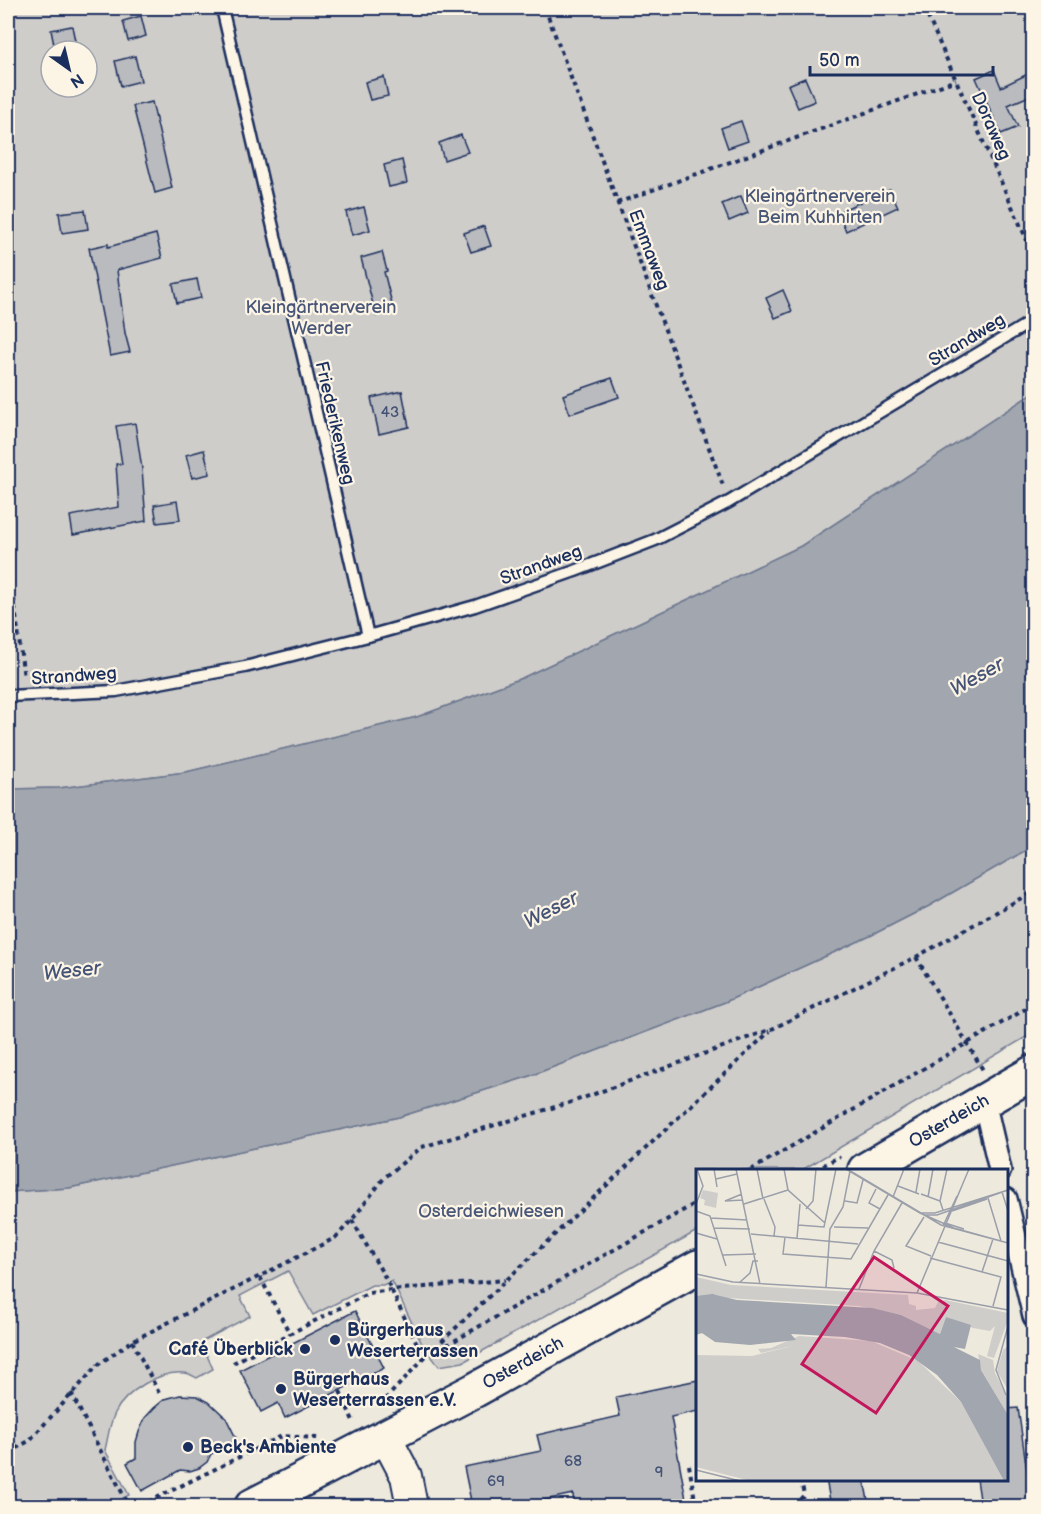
<svg xmlns="http://www.w3.org/2000/svg" width="1041" height="1514" font-family="'Balsamiq Sans',sans-serif">
  <style>
    .green { fill: #cfcdca; stroke: #757e94; stroke-width: 1.5; fill-rule: evenodd }
    .water { fill: #a2a7af; stroke: #6c778f; stroke-width: 1.5 }
    .building { fill: #babbbe; stroke: #1b2f5e; stroke-width: 1.5 }
    .lines { fill: none; stroke-linecap: round; stroke-linejoin: round }
    .lane-casing { stroke: #1b2f5e; stroke-width: 15 }
    .street-casing { stroke: #1b2f5e; stroke-width: 26 }
    .secondary-casing { stroke: #1b2f5e; stroke-width: 34 }
    .primary-casing { stroke: #1b2f5e; stroke-width: 38 }
    .path { stroke: #1b2f5e; stroke-width: 4; stroke-dasharray: 4.5 4.5; stroke-linecap: butt }
    .lane { stroke: #fcf5e5; stroke-width: 10 }
    .street { stroke: #fcf5e5; stroke-width: 21 }
    .secondary { stroke: #fcf5e5; stroke-width: 30 }
    .primary { stroke: #fcf5e5; stroke-width: 33 }
    .poi-dot { fill: #1b2f5e; stroke: #fcf5e5; stroke-width: 2 }
    .labels { text-anchor: middle; dominant-baseline: central; stroke-width: 4.5; stroke-linejoin: round; paint-order: stroke }
    .number-label { font-size: 15px; fill: #435276 }
    .street-label { font-size: 18px; fill: #1b2f5e; stroke: #fcf5e5 }
    .park-label { font-size: 18px; fill: #485679; stroke: #fcf5e5 }
    .poi-label { font-size: 18px; font-weight: bold; fill: #1b2f5e; stroke: #fcf5e5; text-anchor: start }
    .water-label { font-size: 20px; font-style: italic; fill: #445376; stroke: #fcf5e5 }
    .inset-river { fill: none; stroke: #a2a7af; stroke-width: 3 }
    .inset-road { fill: none; stroke: #9a9faa; stroke-width: 1.5 }
    .view { fill: #c2185b; fill-opacity: 0.15; stroke: #c2185b; stroke-width: 3 }
    .inset-edge { fill: none; stroke: #1b2f5e; stroke-width: 3 }
  </style>
  <rect width="100%" height="100%" fill="#eee9dd"/>
  <filter id="ink" filterUnits="userSpaceOnUse"><feTurbulence type="fractalNoise" baseFrequency=".0167" numOctaves="2"/><feDisplacementMap in="SourceGraphic" scale="12" xChannelSelector="R" yChannelSelector="G"/><feConvolveMatrix kernelMatrix="1 2 1 2 8 2 1 2 1" color-interpolation-filters="sRGB"/></filter>
  <g filter="url(#ink)">
    <g class="green">
      <path d="M8 8H1033V393L801 546 522 678 417 717 186 772 59 788 8 789ZM51 51H87V87H51Z"/>
      <path d="M1033 846V1033L802 1170H698L697 1231 463 1362 439 1366 423 1346 392 1281 383 1285H372L313 1315 288 1271 240 1296 250 1316 201 1342 213 1369 197 1378C193 1376 189 1373 184 1373 160 1370 125 1392 115 1413 109 1425 108 1438 105 1450L129 1495 108 1506H8V1192L69 1188 399 1117 527 1077 725 1002 870 936 929 906Z"/>
    </g>
    <polygon class="water" points="1033,393 1033,846 929,906 870,936 725,1002 527,1077 399,1117 69,1188 8,1192 8,789 59,788 186,772 417,717 522,678 801,546"/>
    <g class="building">
      <polygon points="141,16 146,36 128,41 123,21"/>
      <polygon points="72,26 76,46 55,50 51,30"/>
      <polygon points="135,56 141,81 121,86 115,61"/>
      <polygon points="994,70 1001,87 1034,71 1034,94 1008,105 1018,127 1001,134 976,78"/>
      <polygon points="384,77 388,96 370,100 365,82"/>
      <polygon points="805,78 815,101 798,108 788,85"/>
      <polygon points="152,102 172,188 155,193 133,106"/>
      <polygon points="741,121 748,141 728,148 721,128"/>
      <polygon points="461,135 468,152 444,160 439,143"/>
      <polygon points="402,160 407,183 389,187 384,165"/>
      <polygon points="890,189 898,207 846,231 838,212"/>
      <polygon points="741,196 748,213 729,221 722,204"/>
      <polygon points="364,207 370,230 352,235 346,212"/>
      <polygon points="85,210 88,229 62,233 59,213"/>
      <polygon points="484,226 491,246 471,252 464,233"/>
      <polygon points="156,234 162,258 117,270 125,333 130,352 110,356 89,248 108,244 108,247"/>
      <polygon points="382,252 387,271 384,272 394,312 376,316 361,258"/>
      <polygon points="197,279 201,298 177,303 173,284"/>
      <polygon points="783,290 792,311 775,318 766,298"/>
      <polygon points="612,378 619,397 570,414 563,395"/>
      <polygon points="402,391 409,427 379,434 371,398"/>
      <polygon points="135,423 142,469 146,521 73,535 70,516 119,507 116,464 122,464 116,426"/>
      <polygon points="204,450 210,474 192,478 186,455"/>
      <polygon points="177,501 180,520 157,523 154,505"/>
      <polygon points="355,1311 384,1368 285,1418 278,1403 261,1412 240,1370"/>
      <polygon points="698,1380 698,1411 671,1417 686,1499 682,1500 683,1506 574,1506 573,1494 530,1503 530,1506 472,1506 464,1467 541,1451 537,1435 620,1416 616,1397"/>
      <polygon points="180,1395 197,1396 209,1402 226,1418 237,1440 211,1454 207,1462 199,1468 190,1471 180,1470 142,1491 127,1463 136,1458 136,1442 139,1432 145,1418 154,1408 165,1399"/>
      <polygon points="1018,1408 1032,1506 981,1506 977,1479 1006,1479 1006,1409"/>
      <polygon points="826,1479 864,1479 869,1506 831,1506"/>
    </g>
    <g class="lines">
      <defs>
        <g id="lane">
          <polyline points="222,8 368,636"/>
          <polyline points="8,696 116,691 245,667 368,636 475,606 575,571 655,540 729,502 1034,320"/>
        </g>
        <g id="street">
          <polyline points="984,1101 1000,1170"/>
          <polyline points="1006,1199 1034,1316"/>
        </g>
        <polyline id="secondary" points="386,1438 406,1476 412,1506"/>
        <g id="primary">
          <polyline points="865,1170 1034,1072"/>
          <polyline points="252,1506 475,1390 698,1267"/>
        </g>
      </defs>
      <use href="#lane" class="lane-casing"/>
      <use href="#street" class="street-casing"/>
      <use href="#secondary" class="secondary-casing"/>
      <use href="#primary" class="primary-casing"/>
      <g class="path">
        <polyline points="545,8 724,488"/>
        <polyline points="924,8 1034,256"/>
        <polyline points="617,203 956,80"/>
        <polyline points="8,553 24,678"/>
        <polyline points="916,957 983,1070"/>
        <polyline points="751,1170 1034,1004"/>
        <polyline points="815,1170 840,1156"/>
        <polyline points="352,1220 386,1279 424,1358"/>
        <polyline points="260,1277 290,1334"/>
        <polyline points="132,1341 160,1395"/>
        <polyline points="431,1354 698,1202"/>
        <polyline points="233,1363 369,1293 391,1290 505,1280"/>
        <polyline points="340,1391 354,1423"/>
        <polyline points="71,1393 129,1506"/>
        <polyline points="379,1406 424,1358 770,1031"/>
        <polyline points="8,1453 29,1441 99,1364 132,1341 335,1238 352,1220 384,1178 422,1147 575,1101 772,1029 916,957 1034,891"/>
        <polyline points="689,1465 696,1506"/>
        <polyline points="140,1506 282,1436 318,1438"/>
        <polyline points="734,1506 745,1504 748,1506"/>
        <polyline points="794,1506 804,1495 801,1480"/>
      </g>
      <use href="#lane" class="lane"/>
      <use href="#street" class="street"/>
      <use href="#secondary" class="secondary"/>
      <use href="#primary" class="primary"/>
    </g>
  </g>
  <g class="poi-dot">
    <circle cx="335" cy="1340" r="6"/>
    <circle cx="305" cy="1349" r="6"/>
    <circle cx="281" cy="1389" r="6"/>
    <circle cx="188" cy="1447" r="6"/>
  </g>
  <g class="labels">
    <g class="number-label">
      <text x="390" y="412">43</text>
      <text x="573" y="1461">68</text>
      <text x="659" y="1472">9</text>
      <text x="496" y="1481">69</text>
    </g>
    <g class="street-label">
      <text transform="translate(991 126) rotate(66)">Doraweg</text>
      <text transform="translate(649 250) rotate(69)">Emmaweg</text>
      <text transform="translate(967 340) rotate(-31)">Strandweg</text>
      <text transform="translate(335 423) rotate(77)">Friederikenweg</text>
      <text transform="translate(541 565) rotate(-20)">Strandweg</text>
      <text transform="translate(74 676) rotate(-4)">Strandweg</text>
      <text transform="translate(949 1121) rotate(-30)">Osterdeich</text>
      <text transform="translate(523 1363) rotate(-29)">Osterdeich</text>
    </g>
    <g class="park-label">
      <text x="820" y="196">Kleingärtnerverein<tspan x="820" dy="21">Beim Kuhhirten</tspan></text>
      <text x="321" y="307">Kleingärtnerverein<tspan x="321" dy="21">Werder</tspan></text>
      <text x="491" y="1211">Osterdeichwiesen</text>
    </g>
    <g class="poi-label">
      <text x="347" y="1330">Bürgerhaus<tspan x="347" dy="21">Weserterrassen</tspan></text>
      <text x="293" y="1349" text-anchor="end">Café Überblick</text>
      <text x="293" y="1379">Bürgerhaus<tspan x="293" dy="21">Weserterrassen e.V.</tspan></text>
      <text x="200" y="1447">Beck's Ambiente</text>
    </g>
    <g class="water-label">
      <text transform="translate(977 677) rotate(-29)">Weser</text>
      <text transform="translate(551 910) rotate(-27)">Weser</text>
      <text transform="translate(72 971) rotate(-6)">Weser</text>
    </g>
  </g>
  <g transform="translate(696 1169)">
    <rect width="312" height="312" fill="#eee9dd"/>
    <path d="M7 21 22 24 20 39 8 36 9 31 4 29ZM0 108 35 116 212 126 213 135 220 137V141L239 139 242 133 249 131 312 144V151L298 189 291 187 299 157 294 162 277 159 250 148 244 165 205 146 163 137 0 127ZM103 167 175 172 222 192 265 233 308 312H55L0 298V186L56 187 100 176 65 184 62 180 75 179ZM312 177V221L301 202 307 181ZM282 185 297 191 299 204 312 228V246L285 201Z" fill="#cfcdca"/>
    <path d="M16 125 41 131 176 139 205 146 244 165 250 148 275 156 269 180 258 178 284 191 285 201 312 246V312H308L265 233 241 206 213 186 184 174 149 168 95 165 100 171 54 176 19 173 6 164 0 166V127Z" fill="#a2a7af"/>
    <path class="inset-river" d="M5 164 17 125"/>
    <path class="inset-road" d="M18 0 21 18M40 0 64 115M61 0 67 30M88 0 92 21 129 54M150 0 224 44 258 59 312 74M151 0 245 56 312 74M20 10 41 5M202 17 223 25M265 19 273 0M180 20 173 34 184 40M220 23 224 0M306 23 312 42M46 25 29 32 47 31M225 25 244 32M197 28 208 0M232 28 237 0M292 29 305 72M68 30 79 58 78 67M149 32 161 34 167 11M0 35 7 17 1 0M48 35 92 21M110 40 117 32 120 0M247 41 244 32 251 0M0 42 14 47 30 97M256 42 291 30M225 44H239L312 21M229 46H241L312 21M228 48 210 77 235 87M15 49 51 51M249 54 268 60M102 56 128 58 140 0M247 57 261 27M138 58 172 59M18 59 54 60M0 64 21 70M55 65 162 75M89 68 87 85 155 90 192 26M101 69 104 35M242 73 312 92M178 82 196 91 198 99M27 86 60 85M234 89 305 108 297 137M286 103 297 70M0 105 37 113 221 124 312 141M44 113 54 104 57 92H62M130 118 134 60 147 38 154 2M163 120 178 82 206 34M221 124 265 19M310 226 300 201 312 157M0 301 44 312"/>
    <path class="view" d="M178 88 252 137 180 244 106 195Z"/>
    <rect width="312" height="312" class="inset-edge"/>
  </g>
  <rect width="1041" height="1514" fill="none" stroke="#fcf5e5" stroke-width="30"/>
  <rect x="15" y="15" width="1011" height="1484" fill="none" stroke="#1b2f5e" stroke-width="2" filter="url(#ink)"/>
  <g transform="translate(69 69) rotate(146)"><circle r="28" fill="#fcf5e5" stroke="#a2a6af" stroke-width="1.5"/>
  <path d="M0-4.5L10 22L0 15L-10 22Z" fill="#1b2f5e"/>
  <text y="-9" font-size="16" font-weight="bold" text-anchor="middle" fill="#1b2f5e">N</text>
  </g>
  <path d="M810 66v9h183v-9" fill="none" stroke="#1b2f5e" stroke-width="3"/>
  <text x="819" y="66" font-size="18" fill="#1b2f5e" stroke="#fcf5e5" stroke-width="4.5" paint-order="stroke">50 m</text>
</svg>
